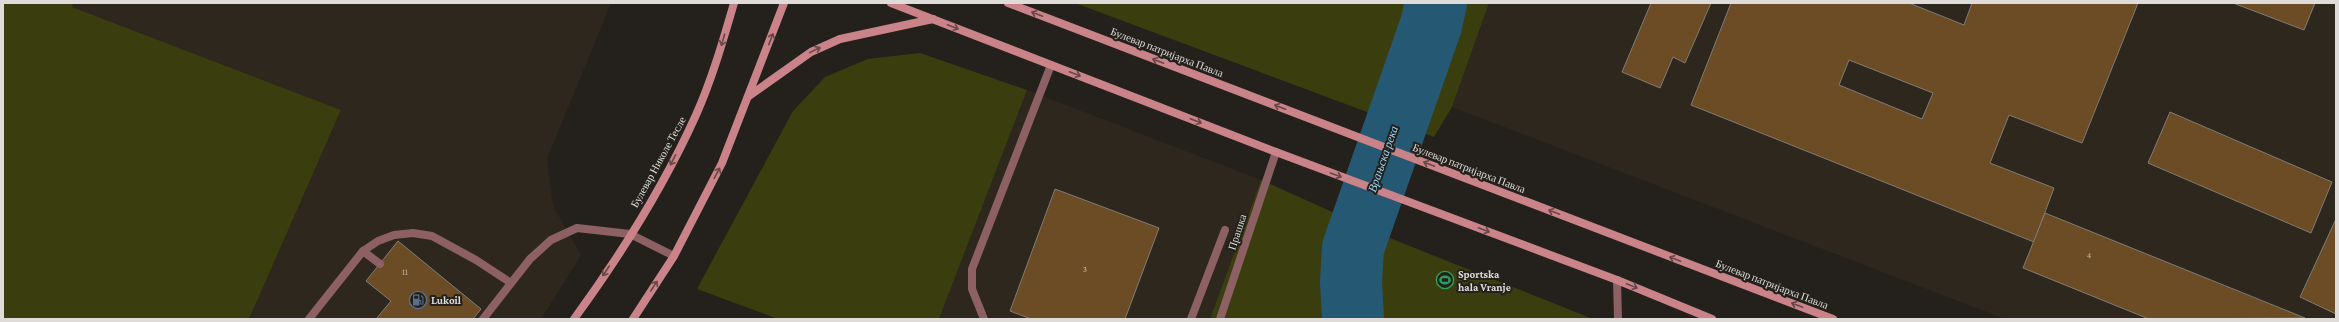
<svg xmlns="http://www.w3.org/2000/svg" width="2339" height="322" font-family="'Crimson Pro',serif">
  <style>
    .built { fill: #2e271d }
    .green { fill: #3a3e0f }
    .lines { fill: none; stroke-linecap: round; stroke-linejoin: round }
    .river { stroke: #255973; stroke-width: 62 }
    .building { fill: #6b4c24; stroke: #807c76; fill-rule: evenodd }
    .lane { stroke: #8d6064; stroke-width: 8 }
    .street { stroke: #8d6064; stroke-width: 8 }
    .secondary { stroke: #cb838a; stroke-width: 8 }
    .oneway { stroke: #674848 }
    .labels { text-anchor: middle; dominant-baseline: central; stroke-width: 4; stroke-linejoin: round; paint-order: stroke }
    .number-label { font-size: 9px; fill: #c1b7ab }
    .street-label { font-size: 11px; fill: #dedbd8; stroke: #24211c }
    .poi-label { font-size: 11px; font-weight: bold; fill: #dedbd8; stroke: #24211c; text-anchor: start }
    .water-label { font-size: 12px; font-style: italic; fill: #98d6f9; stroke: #24211c }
  </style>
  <rect width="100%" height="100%" fill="#24211c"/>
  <g class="built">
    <polygon points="73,3 611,3 547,159 553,206 581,255 541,319 249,319 341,110 72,7"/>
    <polygon points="1489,3 2336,3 2336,319 2005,319 1452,107"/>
    <polygon points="1027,90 1261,180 1210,319 939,319"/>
  </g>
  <g class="green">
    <polygon points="3,3 73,3 72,7 341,110 249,319 3,319"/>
    <polygon points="1075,3 1489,3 1452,107 1434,137"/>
    <polygon points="920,53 1027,90 939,319 778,319 697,289 793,111 825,77 868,59"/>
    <polygon points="1261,180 1397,241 1593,319 1210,319"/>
  </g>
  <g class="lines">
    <polyline class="river" points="1353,319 1351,282 1353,248 1431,25 1436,3"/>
  </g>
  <g class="building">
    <polygon points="1651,3 1711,3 1685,63 1673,57 1660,88 1622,72"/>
    <path d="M1731 3H1909L1964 25 1972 3H2138L2082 143 2009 115 1990 163 2054 188 2034 242 1691 105ZM1849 60 1933 93 1922 119 1839 85Z"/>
    <polygon points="2233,3 2315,3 2304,30"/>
    <polygon points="2170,112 2332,182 2311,233 2148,163"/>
    <polygon points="1055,189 1159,228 1125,319 1031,319 1010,311"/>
    <polygon points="2045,213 2305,318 2149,319 2023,268"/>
    <polygon points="2336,219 2336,314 2300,297"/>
    <polygon points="398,241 481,309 473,319 376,319 391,301 366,281"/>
  </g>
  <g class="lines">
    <g class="lane">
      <polyline points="363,251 380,264"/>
      <polyline points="1617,280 1618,319"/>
      <polyline points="309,319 363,251 378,241 394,235 413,233 432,236 476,260 511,283"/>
      <polyline points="483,319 530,259 551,240 577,228 630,234 674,256"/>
      <polyline points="984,319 972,289 972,269 1051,65"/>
      <polyline points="1191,319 1225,230"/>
    </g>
    <polyline class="street" points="1220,319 1276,152"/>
    <g class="secondary">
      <polyline points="891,3 1276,152 1617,280 1712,319"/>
      <polyline points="1008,3 1833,319"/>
      <polyline points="749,96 811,52 840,39 933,19"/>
      <path d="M574 319C620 256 664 186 696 115 712 79 723 41 734 3"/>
      <polyline points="633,319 674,256 722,163 784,3"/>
    </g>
  </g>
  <defs><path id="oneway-shaft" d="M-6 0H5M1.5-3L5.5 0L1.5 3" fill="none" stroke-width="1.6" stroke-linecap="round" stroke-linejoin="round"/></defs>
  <g class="oneway">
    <use href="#oneway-shaft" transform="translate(1037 14) rotate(-159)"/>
    <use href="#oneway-shaft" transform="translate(953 27) rotate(21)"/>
    <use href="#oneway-shaft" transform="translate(771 39) rotate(-69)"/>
    <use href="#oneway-shaft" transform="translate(723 40) rotate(106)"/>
    <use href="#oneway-shaft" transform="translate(815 50) rotate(-26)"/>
    <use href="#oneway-shaft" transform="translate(1158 61) rotate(-159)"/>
    <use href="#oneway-shaft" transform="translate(1075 74) rotate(21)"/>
    <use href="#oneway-shaft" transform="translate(1280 107) rotate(-159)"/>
    <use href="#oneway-shaft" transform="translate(1196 121) rotate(21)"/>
    <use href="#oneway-shaft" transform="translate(673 160) rotate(117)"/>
    <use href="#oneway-shaft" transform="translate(1429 164) rotate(-159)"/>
    <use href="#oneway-shaft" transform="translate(717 173) rotate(-62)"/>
    <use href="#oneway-shaft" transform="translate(1336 175) rotate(20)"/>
    <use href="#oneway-shaft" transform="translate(1554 212) rotate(-159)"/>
    <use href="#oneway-shaft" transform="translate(1484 230) rotate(21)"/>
    <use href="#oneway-shaft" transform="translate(1675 259) rotate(-159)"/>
    <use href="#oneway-shaft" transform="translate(606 271) rotate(123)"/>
    <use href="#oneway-shaft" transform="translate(654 286) rotate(-57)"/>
    <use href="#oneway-shaft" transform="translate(1632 286) rotate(22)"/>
    <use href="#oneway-shaft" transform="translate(1797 305) rotate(-159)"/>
  </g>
  <defs>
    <symbol id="stadium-ring" viewBox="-11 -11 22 22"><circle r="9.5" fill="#24211c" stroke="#2e9e5b" stroke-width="1.5"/><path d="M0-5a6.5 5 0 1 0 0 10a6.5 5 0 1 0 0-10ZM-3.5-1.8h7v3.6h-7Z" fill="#2e9e5b"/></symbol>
    <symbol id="fuel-ring" viewBox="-11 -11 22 22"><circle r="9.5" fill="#24211c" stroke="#5c6f8a" stroke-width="1.5"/><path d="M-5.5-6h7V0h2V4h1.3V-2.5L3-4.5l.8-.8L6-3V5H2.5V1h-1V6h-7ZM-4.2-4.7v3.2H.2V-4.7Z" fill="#5c6f8a"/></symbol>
  </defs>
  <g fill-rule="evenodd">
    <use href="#stadium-ring" x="1435" y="270" width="20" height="20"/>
    <use href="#fuel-ring" x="408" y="290" width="20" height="20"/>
  </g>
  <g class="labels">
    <g class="number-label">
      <text x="2089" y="255">4</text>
      <text x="1085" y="269">3</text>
      <text x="405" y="272">11</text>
    </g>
    <g class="street-label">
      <text transform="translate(1167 52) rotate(21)">Булевар патријарха Павла</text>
      <text transform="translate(658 162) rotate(-61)">Булевар Николе Тесле</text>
      <text transform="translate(1469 168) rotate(21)">Булевар патријарха Павла</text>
      <text transform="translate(1237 232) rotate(-72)">Прашка</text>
      <text transform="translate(1772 284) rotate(21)">Булевар патријарха Павла</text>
    </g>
    <g class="poi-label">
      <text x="1458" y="274">Sportska<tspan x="1458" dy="13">hala Vranje</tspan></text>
      <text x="431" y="300">Lukoil</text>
    </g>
    <g class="water-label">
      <text transform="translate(1383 159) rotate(-71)">Врањска река</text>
    </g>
  </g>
  <rect width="2339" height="322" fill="none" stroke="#dedbd8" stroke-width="8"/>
</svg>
